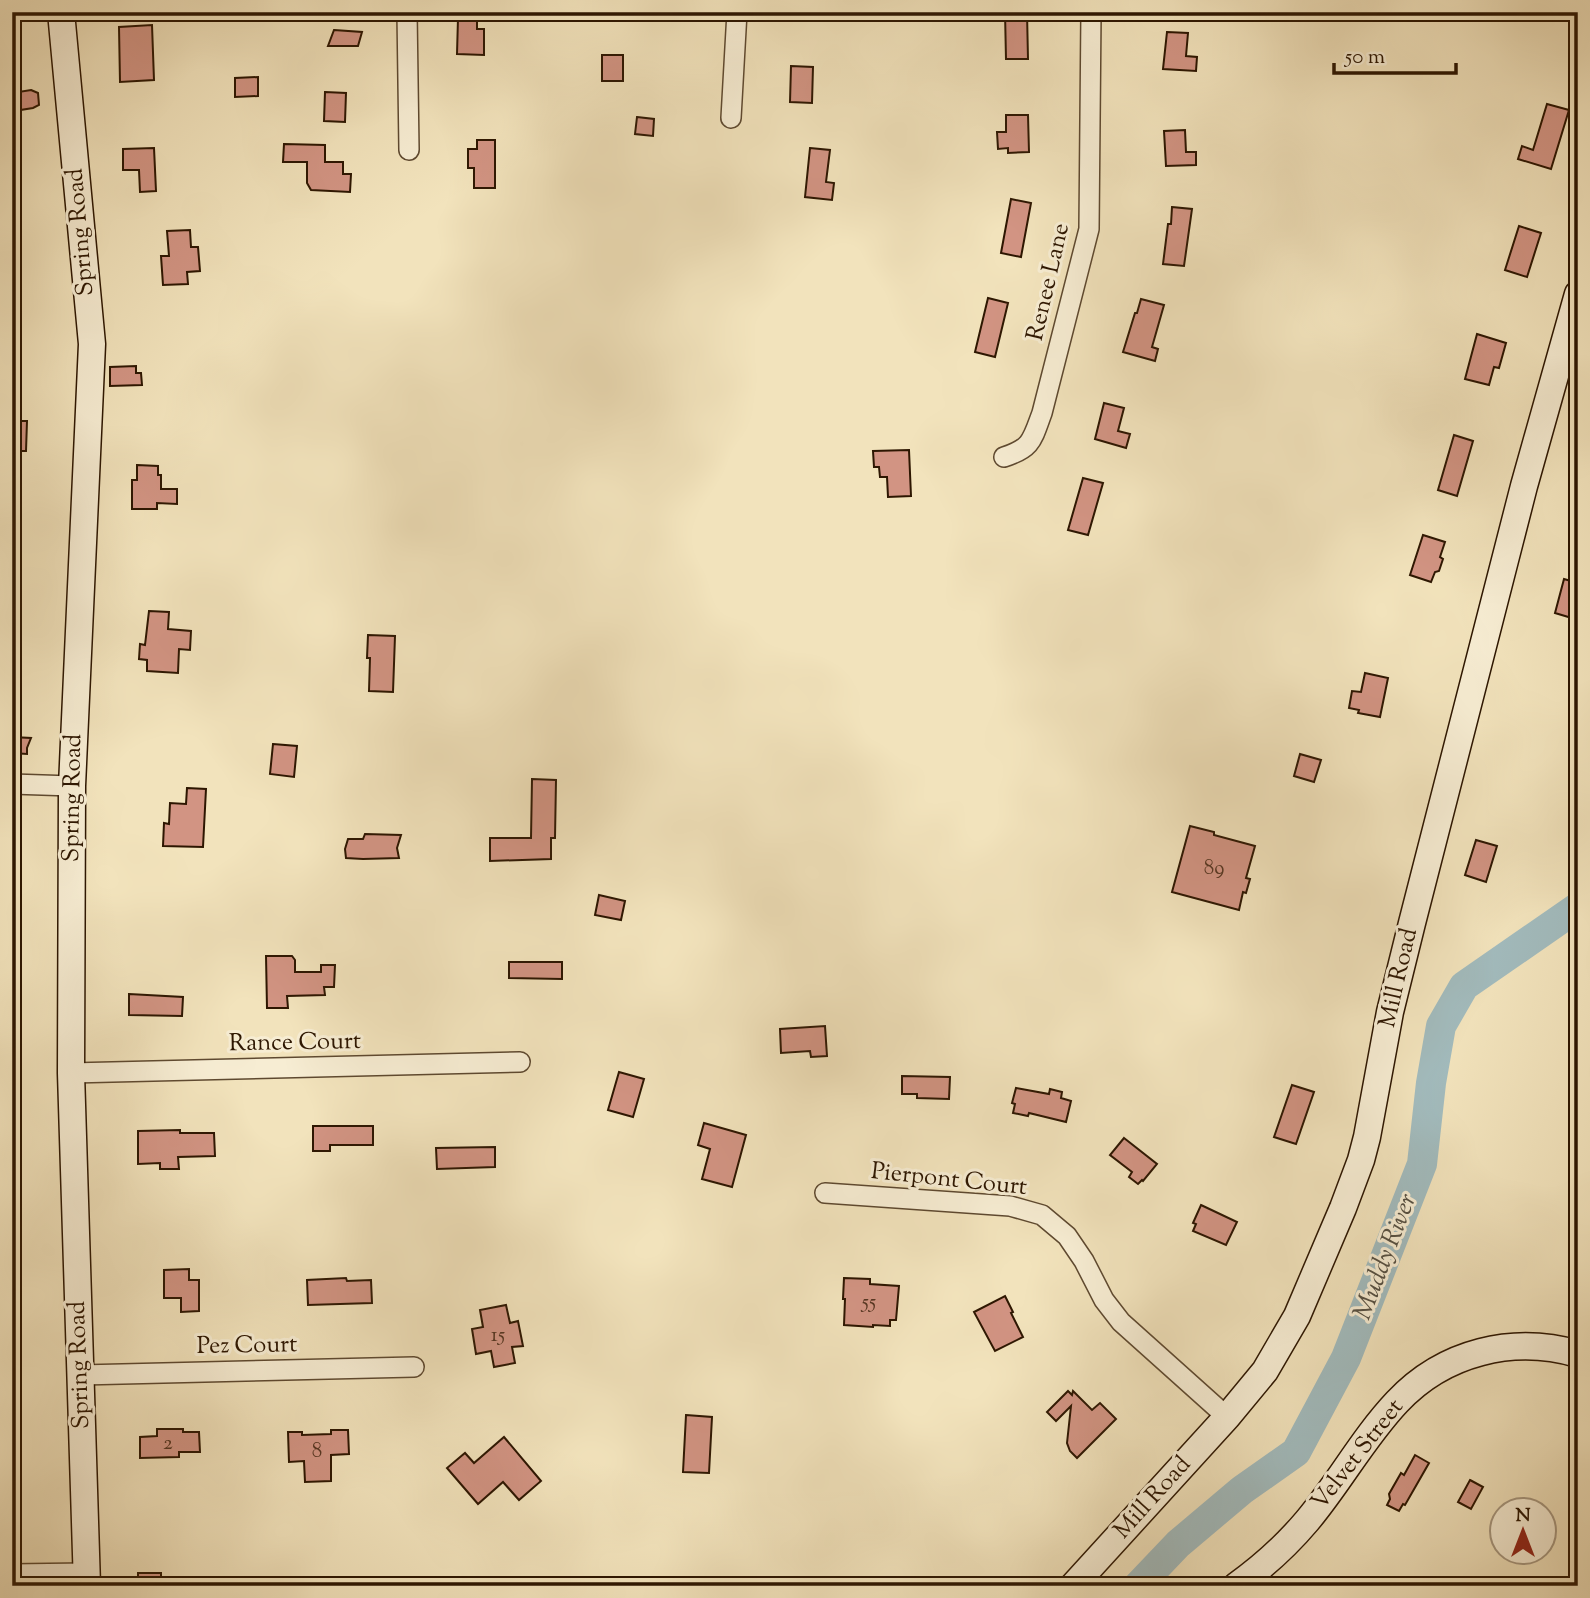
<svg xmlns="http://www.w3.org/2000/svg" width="1590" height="1598" font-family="'Sorts Mill Goudy',serif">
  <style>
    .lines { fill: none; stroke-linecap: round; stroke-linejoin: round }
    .river { stroke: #a2bbbd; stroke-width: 30 }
    .building { fill: #d29483; stroke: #2d1601; stroke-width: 2 }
    .street-casing { stroke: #5e4930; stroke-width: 22 }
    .secondary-casing { stroke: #2d1601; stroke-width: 29 }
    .street { stroke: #f7edd3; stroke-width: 19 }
    .secondary { stroke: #f7edd3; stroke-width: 26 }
    .labels { text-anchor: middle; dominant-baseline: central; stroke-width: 6; stroke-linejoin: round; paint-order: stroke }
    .number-label { font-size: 21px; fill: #563622 }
    .street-label { font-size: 24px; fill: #2d1601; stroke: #f7edd3 }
    .water-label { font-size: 26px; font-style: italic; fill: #565043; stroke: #f7edd3 }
  </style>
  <rect width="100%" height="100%" fill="#f2e3bc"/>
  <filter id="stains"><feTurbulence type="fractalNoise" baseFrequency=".00286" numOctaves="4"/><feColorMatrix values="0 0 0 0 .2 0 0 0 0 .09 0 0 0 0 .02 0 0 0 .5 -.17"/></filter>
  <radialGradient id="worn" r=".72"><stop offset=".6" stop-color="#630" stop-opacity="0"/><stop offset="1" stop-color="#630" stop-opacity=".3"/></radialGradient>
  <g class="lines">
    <polyline class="river" points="1138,1586 1178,1544 1242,1490 1296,1452 1346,1358 1422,1164 1431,1083 1441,1026 1464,986 1578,907"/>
  </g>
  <g class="building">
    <polygon points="1005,12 1027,12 1028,59 1006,59"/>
    <polygon points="458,18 477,18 477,29 484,29 484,55 457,54"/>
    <polygon points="152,25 154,80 120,82 119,27"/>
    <polygon points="334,30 362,32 358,46 328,46"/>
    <polygon points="1167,32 1188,33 1186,56 1197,57 1196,71 1163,69"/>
    <rect x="602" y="55" width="21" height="26"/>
    <polygon points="791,66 813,67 812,103 790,102"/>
    <polygon points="258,77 258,96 235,97 235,78"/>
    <polygon points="31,90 38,93 39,105 33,108 14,111 12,93"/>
    <polygon points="325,92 346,93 345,122 324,121"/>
    <polygon points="1547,104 1569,110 1551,169 1518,159 1522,146 1533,150"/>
    <polygon points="1006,115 1028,115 1029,152 1008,153 1008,148 998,149 997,132 1006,132"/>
    <polygon points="637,117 654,119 653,136 635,134"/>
    <polygon points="1185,130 1186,152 1196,152 1196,165 1166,166 1164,131"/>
    <polygon points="477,140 495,140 495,188 474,188 474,168 468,168 468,149 477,149"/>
    <polygon points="284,144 325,145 325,162 343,162 343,174 351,174 350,192 311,190 307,183 307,162 283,162"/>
    <polygon points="154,148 156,191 140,192 139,170 123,170 123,149"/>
    <polygon points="810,148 830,150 826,182 834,183 832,200 805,197"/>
    <polygon points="1011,199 1031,203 1021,257 1001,253"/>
    <polygon points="1172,207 1192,209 1184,266 1163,264 1168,224 1171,224"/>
    <polygon points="1519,226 1541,233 1527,277 1505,270"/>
    <polygon points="190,230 191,247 198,247 200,271 187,272 188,284 163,285 161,256 169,256 167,231"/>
    <polygon points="988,298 1008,303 995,357 975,352"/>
    <polygon points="1141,299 1164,305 1152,347 1158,349 1155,361 1123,352 1135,313 1137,313"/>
    <polygon points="1477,334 1506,343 1499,368 1494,367 1489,385 1465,379"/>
    <polygon points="136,366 136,373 141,373 142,385 110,386 110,367"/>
    <polygon points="1104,403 1124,408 1118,431 1130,434 1126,448 1095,439"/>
    <polygon points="12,421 27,421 26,451 12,451"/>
    <polygon points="1454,435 1473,441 1457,496 1438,490"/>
    <polygon points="909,450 911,496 888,497 887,477 880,477 879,467 874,467 873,451"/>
    <polygon points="137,465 158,466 158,475 161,475 161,489 177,489 177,504 157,503 157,509 132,509 132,480 137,480"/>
    <polygon points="1083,478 1103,483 1088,535 1068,530"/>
    <polygon points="1423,535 1445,542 1440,557 1443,559 1439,571 1435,572 1431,582 1410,575"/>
    <polygon points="1564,579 1578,583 1578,607 1575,619 1555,613"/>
    <polygon points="149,611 169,612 168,629 191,631 190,650 179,649 178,673 147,671 147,660 139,659 140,644 145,645"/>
    <polygon points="368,635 395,636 393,692 369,691 370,658 367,658"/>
    <polygon points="1365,673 1388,678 1380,717 1358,713 1359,710 1349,708 1352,691 1361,692"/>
    <polygon points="12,737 31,738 27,748 27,754 12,753"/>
    <polygon points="273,744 297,746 294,777 270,774"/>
    <polygon points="1300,754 1321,760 1314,782 1294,776"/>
    <polygon points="532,779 556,780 555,838 551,838 551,859 490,861 490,838 531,838"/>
    <polygon points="187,788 206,789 203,847 163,846 164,823 169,824 170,803 186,804"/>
    <polygon points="1190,826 1214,832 1214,835 1255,846 1246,878 1250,879 1246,893 1243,892 1239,910 1172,892"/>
    <polygon points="365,834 401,835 397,848 399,858 363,859 346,858 345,849 348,839 363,839"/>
    <polygon points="1476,840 1497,846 1486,882 1465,875"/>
    <polygon points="599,895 625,901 621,920 595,915"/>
    <polygon points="266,956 292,956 295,960 295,972 321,972 321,965 335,965 334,987 324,987 325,995 287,996 288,1008 267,1008"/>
    <polygon points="509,962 562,962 562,979 509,978"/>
    <polygon points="129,994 183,997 182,1016 129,1015"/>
    <polygon points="825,1026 827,1056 811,1057 810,1051 781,1053 780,1029"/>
    <polygon points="619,1072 644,1079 633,1117 608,1110"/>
    <polygon points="902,1076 950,1077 949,1099 917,1098 917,1094 902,1094"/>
    <polygon points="1292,1085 1314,1092 1296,1144 1274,1137"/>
    <polygon points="1016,1088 1049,1094 1050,1089 1062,1092 1061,1098 1071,1101 1066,1122 1029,1113 1028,1116 1013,1113 1015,1104 1012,1103"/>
    <polygon points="704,1123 746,1135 732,1187 702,1179 710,1149 698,1145"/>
    <polygon points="313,1126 373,1126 373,1145 330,1145 330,1151 313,1151"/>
    <polygon points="180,1130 180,1133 214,1133 215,1156 178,1157 179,1169 160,1169 160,1163 138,1164 138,1131"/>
    <polygon points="1124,1138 1157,1164 1143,1181 1142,1180 1138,1184 1129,1177 1132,1172 1110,1155"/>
    <polygon points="495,1147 495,1167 437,1169 436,1148"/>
    <polygon points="1201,1205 1237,1222 1226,1245 1193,1231 1196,1224 1193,1223"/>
    <polygon points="189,1269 189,1280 199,1280 199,1311 181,1312 181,1298 164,1298 164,1270"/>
    <polygon points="346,1278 347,1281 371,1280 372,1303 308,1305 307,1280"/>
    <polygon points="844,1278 870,1279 870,1284 899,1286 896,1320 890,1320 890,1326 873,1325 873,1327 844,1325 845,1299 843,1299"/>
    <polygon points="1005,1296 1013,1312 1011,1313 1023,1337 995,1351 974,1312"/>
    <polygon points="506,1305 510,1323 518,1321 523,1346 512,1347 515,1363 494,1367 491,1351 476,1354 472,1329 483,1327 480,1310"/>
    <polygon points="1068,1391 1072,1395 1073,1391 1092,1410 1100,1403 1116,1419 1077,1458 1070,1451 1067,1443 1071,1406 1056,1421 1047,1412"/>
    <polygon points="686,1415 712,1417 709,1473 683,1472"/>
    <polygon points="157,1429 183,1429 183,1432 199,1432 200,1452 179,1452 179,1457 140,1458 140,1437 157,1436"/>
    <polygon points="331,1430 348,1430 349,1454 331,1455 331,1481 305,1482 304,1461 289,1462 288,1432 302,1432 302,1435 331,1434"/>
    <polygon points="504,1437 541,1481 519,1500 503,1482 478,1504 447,1468 465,1453 474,1463"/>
    <polygon points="1415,1455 1429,1463 1405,1505 1403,1504 1399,1511 1387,1505 1390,1499 1389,1494 1401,1473 1404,1475"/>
    <polygon points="1470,1480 1483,1487 1471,1509 1458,1502"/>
    <rect x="138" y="1573" width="23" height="13"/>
  </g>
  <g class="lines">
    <defs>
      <g id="street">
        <polyline points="407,12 409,150"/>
        <polyline points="731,118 737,12"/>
        <path d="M1004 457C1032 448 1032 440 1042 413L1089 229 1091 12"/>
        <polyline points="12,784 72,786"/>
        <polyline points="71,1073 520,1062"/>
        <polyline points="825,1193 1010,1206 1042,1215 1067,1236 1084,1261 1104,1300 1121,1322 1227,1417"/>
        <polyline points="81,1375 414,1367"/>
        <polyline points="12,1574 86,1573"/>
      </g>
      <g id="secondary">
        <polyline points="61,12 92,344 72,786 71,1073 87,1586"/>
        <polyline points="1073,1586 1227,1417 1265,1371 1297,1316 1343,1208 1361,1160 1367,1137 1390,1012 1412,923 1524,486 1578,294"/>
        <path d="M1236 1586C1264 1566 1285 1547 1307 1521 1339 1483 1363 1438 1397 1402 1444 1352 1513 1335 1578 1354"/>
      </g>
    </defs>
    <use href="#street" class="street-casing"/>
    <use href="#secondary" class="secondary-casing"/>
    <use href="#street" class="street"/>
    <use href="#secondary" class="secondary"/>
  </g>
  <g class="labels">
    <g class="number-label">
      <text x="1214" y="869">89</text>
      <text x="869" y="1303">55</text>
      <text x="498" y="1336">15</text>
      <text x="168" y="1444">2</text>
      <text x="317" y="1452">8</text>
    </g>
    <g class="street-label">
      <text transform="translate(81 232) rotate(-95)">Spring Road</text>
      <text transform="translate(1049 282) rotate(-77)">Renee Lane</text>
      <text transform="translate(73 798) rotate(-89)">Spring Road</text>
      <text transform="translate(1399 978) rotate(-77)">Mill Road</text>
      <text transform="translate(295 1043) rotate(-1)">Rance Court</text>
      <text transform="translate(949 1180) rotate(6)">Pierpont Court</text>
      <text transform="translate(247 1346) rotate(-1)">Pez Court</text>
      <text transform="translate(80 1365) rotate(-92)">Spring Road</text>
      <text transform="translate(1358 1455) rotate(-52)">Velvet Street</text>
      <text transform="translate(1153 1498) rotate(-48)">Mill Road</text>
    </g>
    <g class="water-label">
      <text transform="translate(1386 1257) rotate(-69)">Muddy River</text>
    </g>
  </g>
  <rect width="1590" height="1598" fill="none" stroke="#f2e3bc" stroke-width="42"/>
  <rect x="14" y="14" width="1562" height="1570" fill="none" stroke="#2d1601" stroke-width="3.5"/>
  <rect x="21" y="21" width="1548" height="1556" fill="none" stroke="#2d1601" stroke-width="2"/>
  <g transform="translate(1523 1531)"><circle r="33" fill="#f7edd3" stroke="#a6977f" stroke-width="2"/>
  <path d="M0-5L12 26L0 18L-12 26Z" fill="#8f2418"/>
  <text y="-10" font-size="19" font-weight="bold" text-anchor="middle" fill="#2d1601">N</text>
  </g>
  <path d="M1334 63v10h122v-10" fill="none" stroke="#2d1601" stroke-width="3.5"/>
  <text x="1345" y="63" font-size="21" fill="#2d1601" stroke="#f7edd3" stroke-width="5" paint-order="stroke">50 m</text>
  <rect width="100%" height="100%" filter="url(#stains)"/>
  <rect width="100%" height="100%" fill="url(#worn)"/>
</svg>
